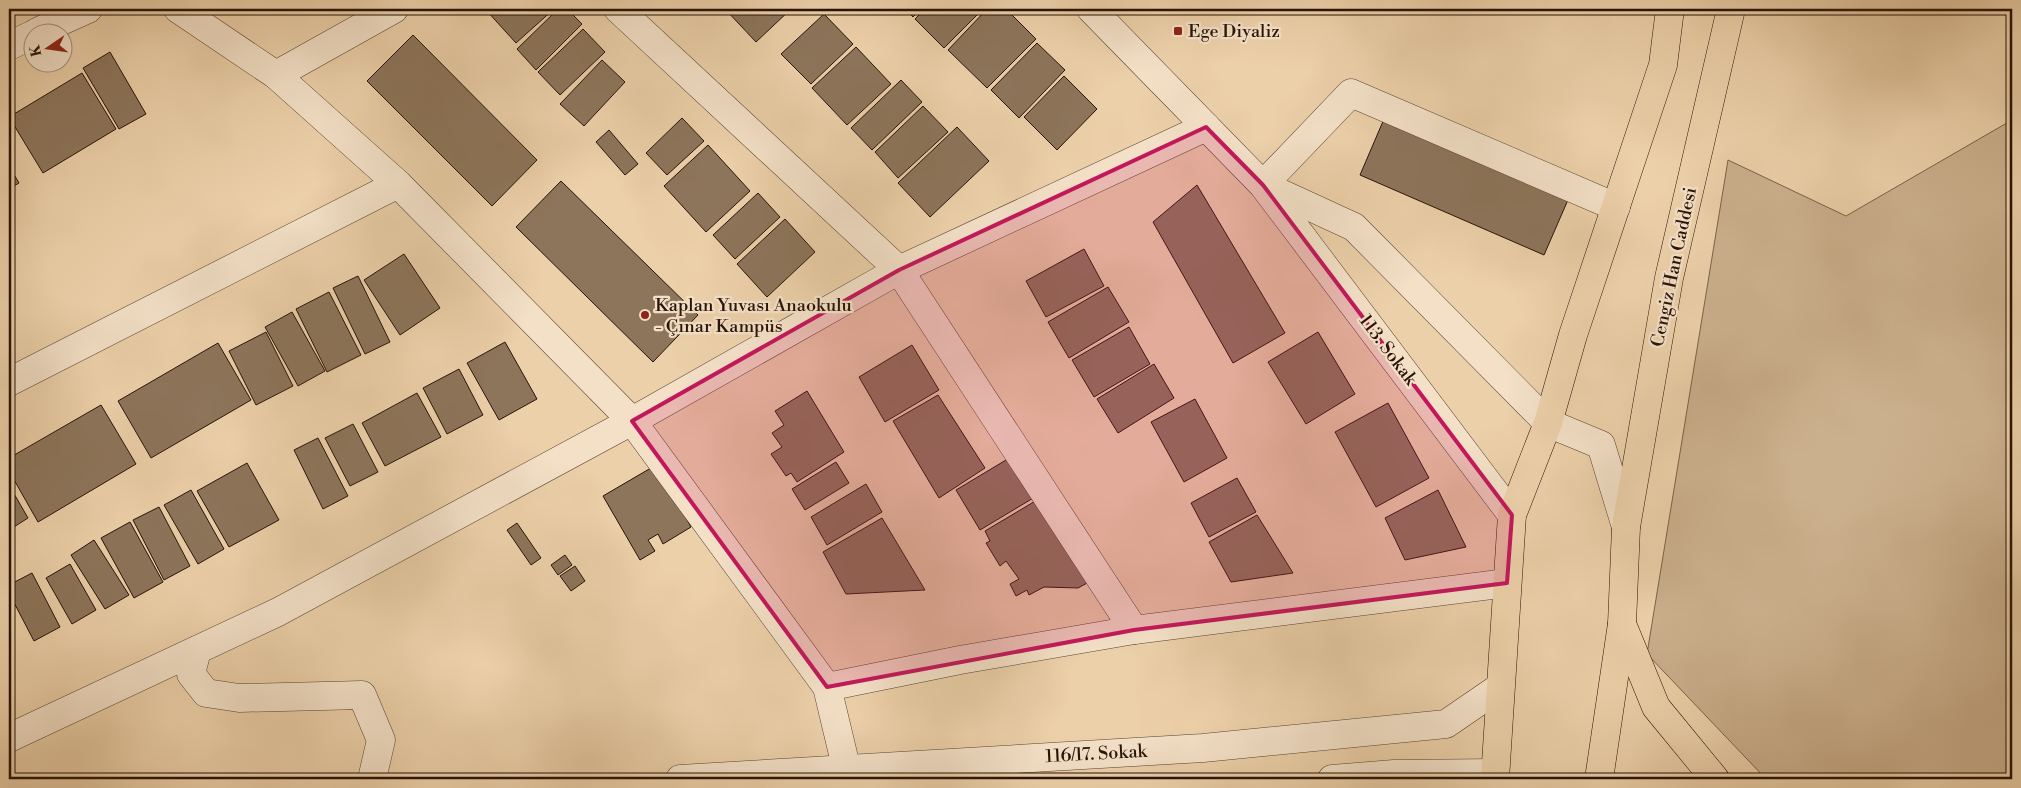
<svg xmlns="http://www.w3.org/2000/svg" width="2021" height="788" font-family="'Libre Bodoni',serif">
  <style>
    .green { fill: #cbb08d; stroke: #79624a }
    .building { fill: #8d755b; stroke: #271307 }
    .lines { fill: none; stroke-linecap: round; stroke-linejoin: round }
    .minor-casing { stroke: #584230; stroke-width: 29 }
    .major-casing { stroke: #271307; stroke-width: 29 }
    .minor { stroke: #f3e0c7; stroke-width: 28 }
    .major { stroke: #ecd0a9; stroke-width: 28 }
    .marked { fill: #c2185b; fill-opacity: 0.2; stroke: #c2185b; stroke-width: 4; stroke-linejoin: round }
    .poi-dot { fill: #8f2418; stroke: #f3e0c7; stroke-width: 2 }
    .labels { text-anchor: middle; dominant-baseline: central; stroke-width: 4.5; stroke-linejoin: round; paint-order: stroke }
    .poi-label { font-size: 18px; fill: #271307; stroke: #f3e0c7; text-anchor: start }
    .street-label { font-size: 18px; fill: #271307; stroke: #f3e0c7 }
  </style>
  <rect width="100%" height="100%" fill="#ecd0a9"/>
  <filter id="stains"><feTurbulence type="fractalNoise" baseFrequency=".004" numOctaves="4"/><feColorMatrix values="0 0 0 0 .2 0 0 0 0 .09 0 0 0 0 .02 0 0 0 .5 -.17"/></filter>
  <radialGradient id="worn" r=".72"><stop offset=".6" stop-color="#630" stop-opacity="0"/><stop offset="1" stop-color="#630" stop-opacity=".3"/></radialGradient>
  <polygon class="green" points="2012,120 2012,779 1766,779 1647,654 1728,160 1846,216"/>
  <g class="building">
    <polygon points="488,9 554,9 516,43 486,10"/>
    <polygon points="558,9 567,9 582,24 536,70 517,49"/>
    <polygon points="725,9 791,9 756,42"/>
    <polygon points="905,9 921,9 913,17"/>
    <polygon points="925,9 983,9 944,48 915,19"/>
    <polygon points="987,9 1006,9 1036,39 987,88 948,50"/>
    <polygon points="824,14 853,44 811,84 781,54"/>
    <polygon points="583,29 605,52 560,95 538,72"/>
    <polygon points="413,35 537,160 492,206 367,81"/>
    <polygon points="1037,43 1065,70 1019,118 991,90"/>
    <polygon points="856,47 891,84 847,125 812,88"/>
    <polygon points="110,52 146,114 119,129 83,68"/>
    <polygon points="602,60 625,82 584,126 560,104"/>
    <polygon points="82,73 116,129 43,173 9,117"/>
    <polygon points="1064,76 1097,109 1057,150 1024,117"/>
    <polygon points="901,80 922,102 872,150 851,128"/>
    <polygon points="923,106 948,132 898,178 875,152"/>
    <polygon points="1387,112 1571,193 1544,255 1360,175"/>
    <polygon points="682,118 704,141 667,175 646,153"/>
    <polygon points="957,127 989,161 930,217 898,183"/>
    <polygon points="609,130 638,164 625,175 596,142"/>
    <polygon points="708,145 750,191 706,232 664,186"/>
    <polygon points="9,166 19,183 9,189"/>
    <polygon points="561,181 698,315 653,362 516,227"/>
    <polygon points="1197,185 1285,333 1233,363 1153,222"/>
    <polygon points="758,193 780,217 735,259 713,235"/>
    <polygon points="785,219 815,252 767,297 737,264"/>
    <polygon points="1084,249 1104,286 1046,317 1026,281"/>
    <polygon points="404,254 440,308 400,335 364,280"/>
    <polygon points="358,276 390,342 365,354 333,288"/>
    <polygon points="1108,287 1129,322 1069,358 1048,322"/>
    <polygon points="329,292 361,355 327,372 296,309"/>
    <polygon points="292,312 325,371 298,386 265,327"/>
    <polygon points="1129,327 1150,364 1094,397 1072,360"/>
    <polygon points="266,332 293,386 256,405 229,351"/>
    <polygon points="1318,332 1355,394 1306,424 1268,362"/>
    <polygon points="505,342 537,399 499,420 467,363"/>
    <polygon points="218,343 251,400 151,458 118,401"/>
    <polygon points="912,345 939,390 885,422 859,377"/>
    <polygon points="1154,364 1174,398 1118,433 1097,399"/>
    <polygon points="459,369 483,415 447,434 423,388"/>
    <polygon points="807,391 844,452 797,482 791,473 786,476 771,454 782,447 772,433 784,425 775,411"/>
    <polygon points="417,393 441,437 385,466 362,423"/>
    <polygon points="938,395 985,468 939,498 893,421"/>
    <polygon points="1195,399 1227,458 1184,482 1151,422"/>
    <polygon points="1388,403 1429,478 1376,507 1335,432"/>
    <polygon points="101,405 136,464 38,522 9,471 9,458"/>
    <polygon points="353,424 378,472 350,486 325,438"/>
    <polygon points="318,438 348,496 323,509 294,450"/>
    <polygon points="1011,457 1035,497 980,530 956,490"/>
    <polygon points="836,462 849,483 805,510 792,489"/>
    <polygon points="247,463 279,520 229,547 197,491"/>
    <polygon points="656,465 691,527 663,544 658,534 648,540 655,551 640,560 603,496"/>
    <polygon points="1237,478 1256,512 1209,537 1191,503"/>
    <polygon points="866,484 882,512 827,545 811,517"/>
    <polygon points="9,485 28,518 9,530"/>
    <polygon points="191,490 224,549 198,564 164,505"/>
    <polygon points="1438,490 1466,547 1405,560 1385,518"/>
    <polygon points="1037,500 1089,582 1078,588 1044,587 1029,595 1027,590 1016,596 1010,584 1019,579 1006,561 1000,566 986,543 990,541 985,531"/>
    <polygon points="159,507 190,566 164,580 133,520"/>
    <polygon points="1257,515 1293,573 1231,582 1209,542"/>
    <polygon points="882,518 925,590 846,594 823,552"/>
    <polygon points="130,522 163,582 134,598 101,538"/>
    <polygon points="517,523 541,558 531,565 507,530"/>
    <polygon points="94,540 129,595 105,609 71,555"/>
    <polygon points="565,555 572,565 558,575 551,565"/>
    <polygon points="70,564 96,610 72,624 46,578"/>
    <polygon points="575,566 585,581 571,591 560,576"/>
    <polygon points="32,573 60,627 34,641 9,593 9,585"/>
  </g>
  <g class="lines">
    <defs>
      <g id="minor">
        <polyline points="178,9 276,75 398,184 632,421 827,687 849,779"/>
        <polyline points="618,9 899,270 1134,630 1507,583"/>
        <polyline points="1091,9 1263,185 1512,515"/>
        <polyline points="37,32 88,9"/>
        <polyline points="9,46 32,35"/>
        <polyline points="276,75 394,9"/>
        <polyline points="1263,185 1351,93 1616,207"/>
        <polyline points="1267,187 1354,227 1548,423 1601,445 1626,527"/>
        <polyline points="9,382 398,184"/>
        <polyline points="197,650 191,674 206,693 239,698 362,695 381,740 372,779"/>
        <polyline points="827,687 960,660 1134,630"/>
        <polyline points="9,738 278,612 632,421 899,270 1206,127"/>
        <polyline points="680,779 1203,748 1446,724 1500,687"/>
        <polyline points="1332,779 1394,774 1495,773"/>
      </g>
      <g id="major">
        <polyline points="1622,624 1656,707 1715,779"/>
        <polyline points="1495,779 1512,515 1548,423 1573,335 1663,65 1670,9"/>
        <polyline points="1599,779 1622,624 1626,527 1669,278 1731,9"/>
      </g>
    </defs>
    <use href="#minor" class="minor-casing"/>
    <use href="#major" class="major-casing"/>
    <use href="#minor" class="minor"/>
    <use href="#major" class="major"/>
  </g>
  <path class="marked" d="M1206 127 1263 185 1512 515 1507 583 1134 630 827 687 632 421 899 270Z"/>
  <g class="poi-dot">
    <rect x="1173" y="26" width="10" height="10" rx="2.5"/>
    <circle cx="645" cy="315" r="5"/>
  </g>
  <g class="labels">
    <g class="poi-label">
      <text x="1188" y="31">Ege Diyaliz</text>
      <text x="655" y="305">Kaplan Yuvası Anaokulu<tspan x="655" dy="21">- Çınar Kampüs</tspan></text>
    </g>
    <g class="street-label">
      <text transform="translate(1674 267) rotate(-78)">Cengiz Han Caddesi</text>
      <text transform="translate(1388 350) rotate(53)">113. Sokak</text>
      <text transform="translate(1096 754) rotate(-3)">116/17. Sokak</text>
    </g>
  </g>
  <rect width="2021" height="788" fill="none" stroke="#ecd0a9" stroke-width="30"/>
  <rect x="10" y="10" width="2001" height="768" fill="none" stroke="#271307" stroke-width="2.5"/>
  <rect x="15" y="15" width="1991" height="758" fill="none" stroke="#271307"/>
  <g transform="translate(48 48) rotate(257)"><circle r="24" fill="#f3e0c7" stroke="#a18e7a"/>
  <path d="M0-4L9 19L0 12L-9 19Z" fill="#8f2418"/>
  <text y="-8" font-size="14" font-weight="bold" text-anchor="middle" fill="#271307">K</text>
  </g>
  <rect width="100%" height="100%" filter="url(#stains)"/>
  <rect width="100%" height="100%" fill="url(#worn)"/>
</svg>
